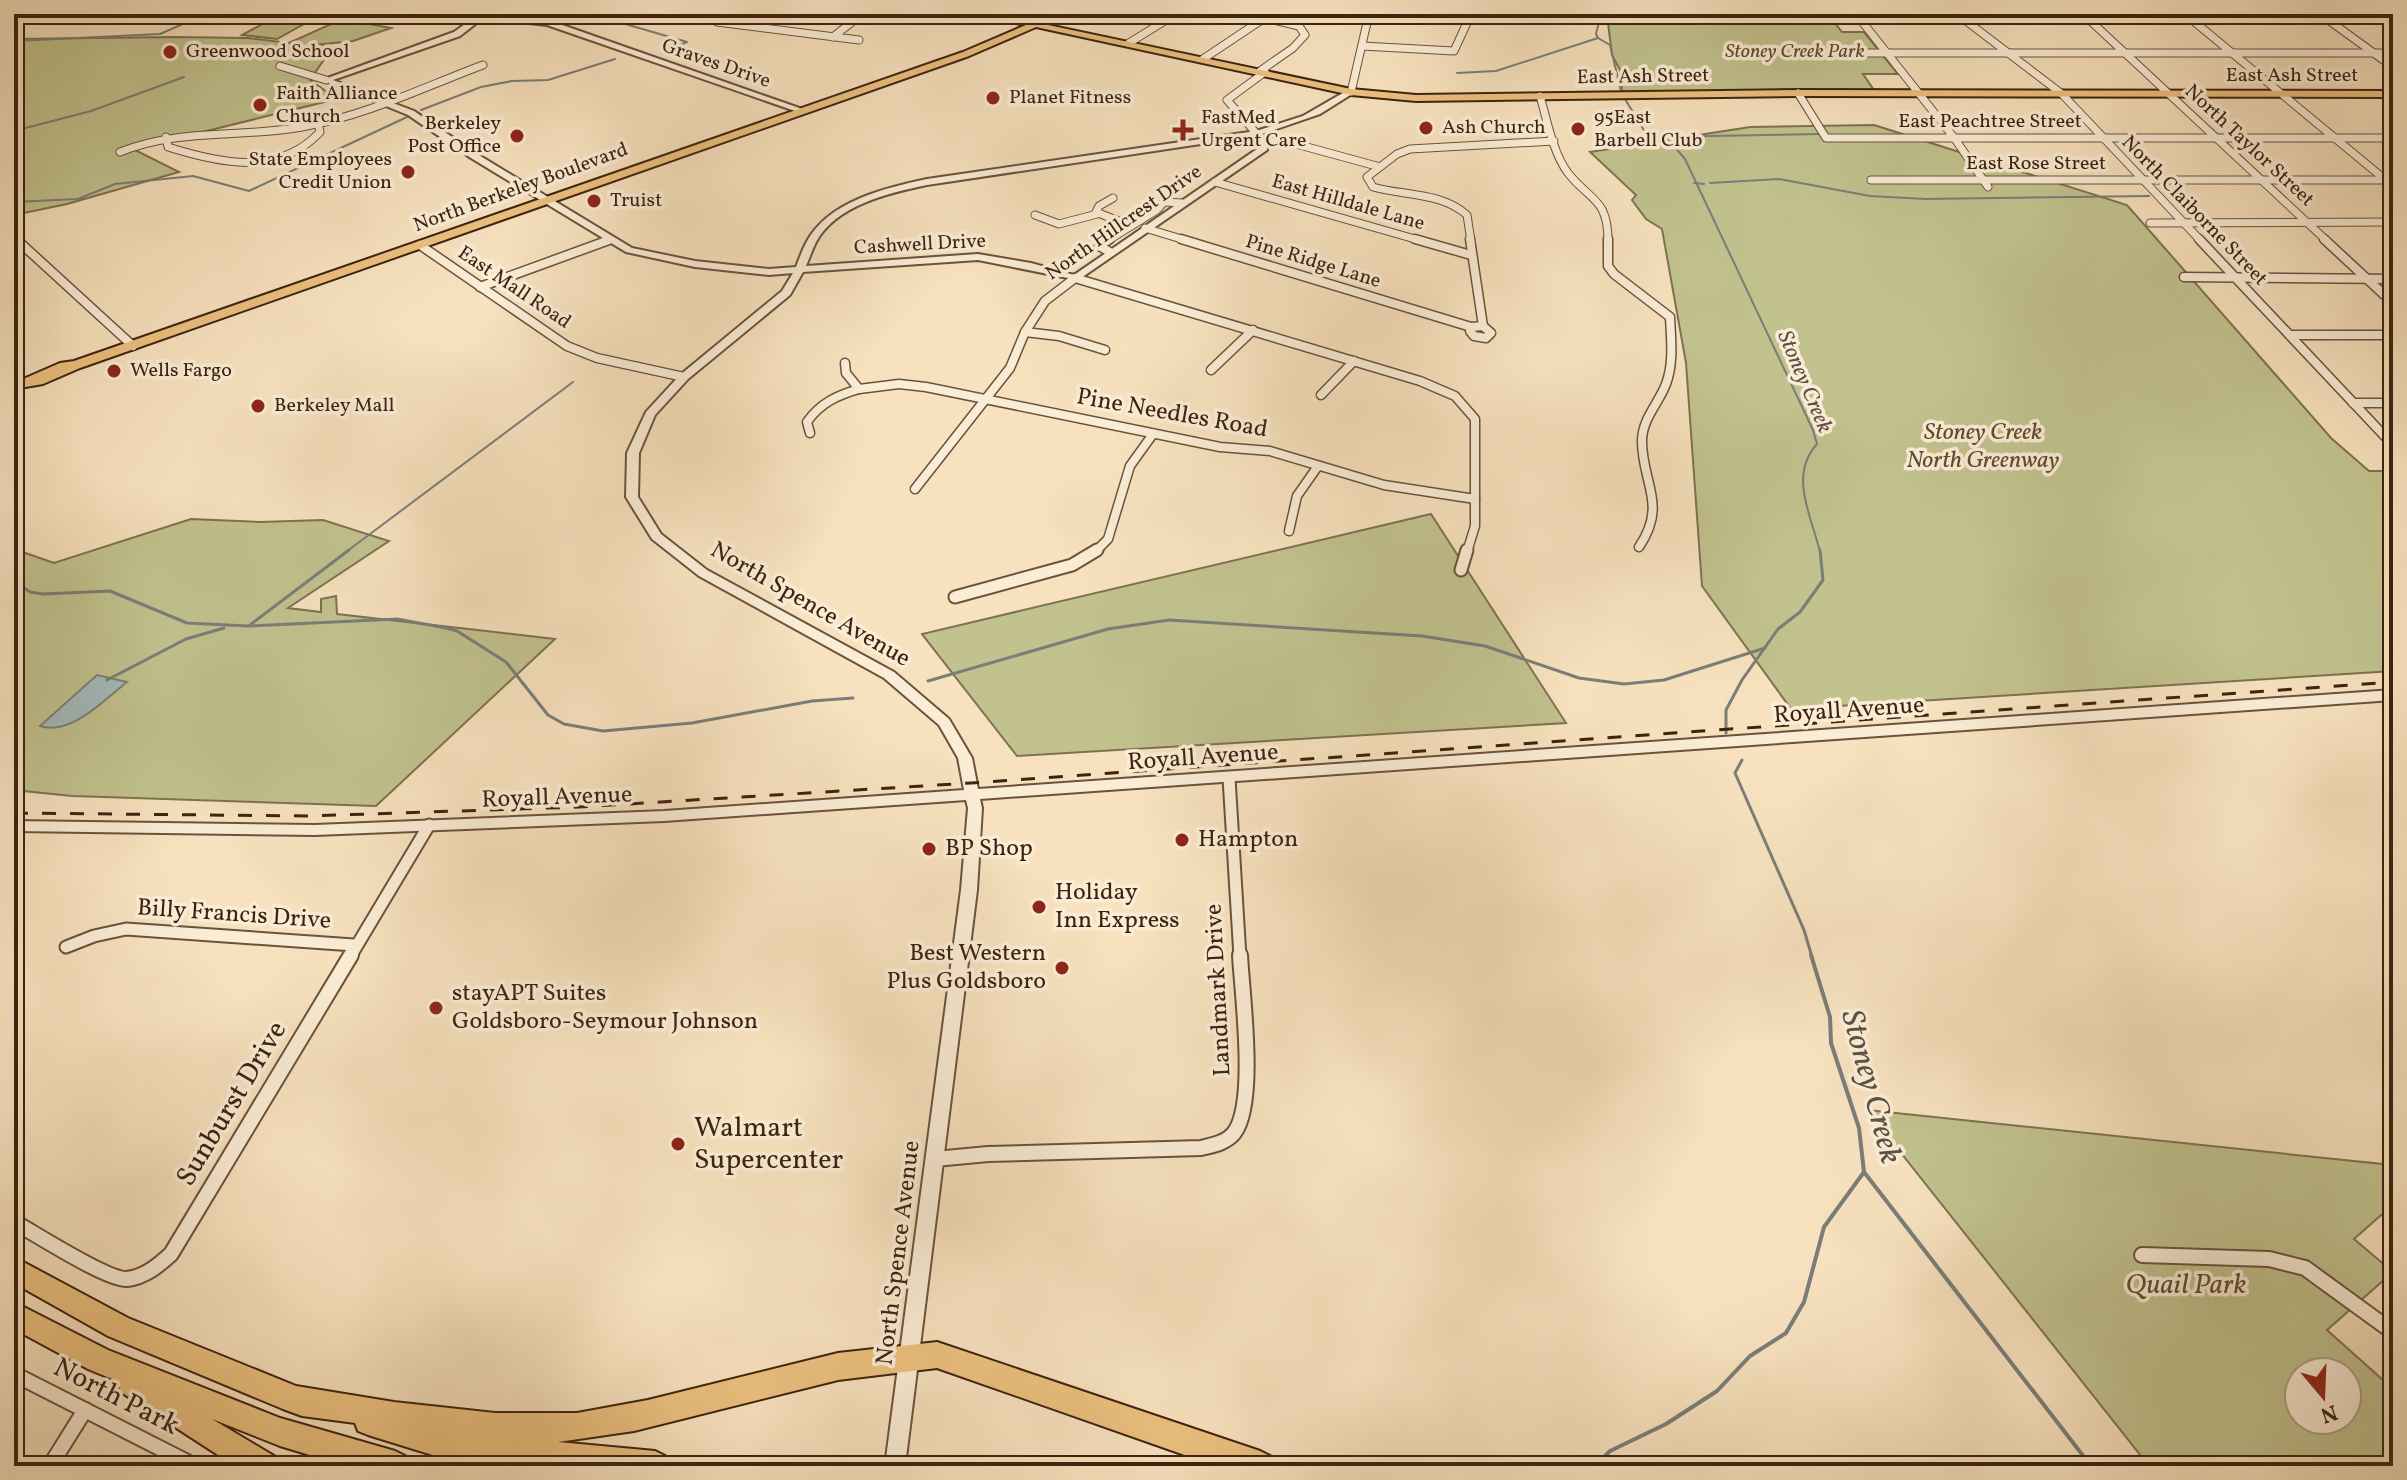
<svg xmlns="http://www.w3.org/2000/svg" width="2407" height="1480" font-family="Vollkorn,serif">
  <style>
    .green { fill: #c1c28e; stroke: #7e7250; stroke-width: 2; fill-rule: evenodd }
    .water { fill: #a3babd; stroke: #7a7e78; stroke-width: 2 }
    .lines { fill: none; stroke-linecap: round; stroke-linejoin: round }
    .stream-far2 { stroke: #7a7e78; stroke-width: 2 }
    .stream-far1 { stroke: #7a7e78; stroke-width: 3 }
    .stream { stroke: #7a7e78; stroke-width: 4 }
    .minor-far3-casing { stroke: #6b523c; stroke-width: 9 }
    .minor-far2-casing { stroke: #6b523c; stroke-width: 11 }
    .minor-far1-casing { stroke: #6b523c; stroke-width: 15 }
    .minor-casing { stroke: #6b523c; stroke-width: 18 }
    .tertiary-casing { stroke: #6b523c; stroke-width: 4 }
    .primary-casing { stroke: #3c2311; stroke-width: 4 }
    .motorway-casing { stroke: #3c2311; stroke-width: 4 }
    .minor-far3 { stroke: #faecd5; stroke-width: 7 }
    .minor-far2 { stroke: #faecd5; stroke-width: 8 }
    .minor-far1 { stroke: #faecd5; stroke-width: 11 }
    .minor { stroke: #faecd5; stroke-width: 14 }
    .tertiary { fill: #faecd5; fill-rule: evenodd }
    .primary { fill: #ecc07f; fill-rule: evenodd }
    .motorway { fill: #ecc07f; fill-rule: evenodd }
    .rail { stroke: #3c2311; stroke-width: 3; stroke-dasharray: 14 14; stroke-linecap: butt }
    .poi-dot { fill: #8f2418; stroke: #faecd5; stroke-width: 3 }
    .labels { text-anchor: middle; dominant-baseline: central; stroke-width: 7; stroke-linejoin: round; paint-order: stroke }
    .far-poi-label { font-size: 20px; fill: #3c2311; stroke: #faecd5; text-anchor: start }
    .far-park-label { font-size: 20px; font-style: italic; fill: #5d4b30; stroke: #faecd5 }
    .far-street-label { font-size: 20px; fill: #3c2311; stroke: #faecd5 }
    .far-water-label { font-size: 22px; font-style: italic; fill: #5b5045; stroke: #faecd5 }
    .street-label { font-size: 24px; fill: #3c2311; stroke: #faecd5 }
    .park-label { font-size: 24px; font-style: italic; fill: #5d4b30; stroke: #faecd5 }
    .poi-label { font-size: 24px; fill: #3c2311; stroke: #faecd5; text-anchor: start }
    .near-street-label { font-size: 28px; fill: #3c2311; stroke: #faecd5 }
    .near-poi-label { font-size: 28px; fill: #3c2311; stroke: #faecd5; text-anchor: start }
    .near-park-label { font-size: 28px; font-style: italic; fill: #5d4b30; stroke: #faecd5 }
    .near-water-label { font-size: 32px; font-style: italic; fill: #5b5045; stroke: #faecd5 }
  </style>
  <rect width="100%" height="100%" fill="#f7e1be"/>
  <filter id="stains"><feTurbulence type="fractalNoise" baseFrequency=".0025" numOctaves="4"/><feColorMatrix values="0 0 0 0 .2 0 0 0 0 .09 0 0 0 0 .02 0 0 0 .5 -.17"/></filter>
  <radialGradient id="worn" r=".72"><stop offset=".6" stop-color="#630" stop-opacity="0"/><stop offset="1" stop-color="#630" stop-opacity=".3"/></radialGradient>
  <g class="green">
    <polygon points="281,14 322,14 277,39 242,35"/>
    <polygon points="1828,14 1842,32 1864,32 1898,74 1863,74 1874,90 1622,92 1621,72 1612,55 1607,15"/>
    <polygon points="342,19 391,28 353,41 315,45 332,48 310,80 337,99 133,149 179,172 67,204 14,215 14,39 175,37 248,38 289,43"/>
    <polygon points="1874,125 2127,205 2331,438 2369,471 2393,471 2393,671 1791,709 1702,586 1686,363 1662,229 1646,219 1632,200 1636,195 1590,152 1750,127"/>
    <polygon points="1431,514 1566,723 1017,756 922,634"/>
    <polygon points="191,519 260,522 323,520 389,541 288,608 321,612 321,599 336,596 337,614 555,639 376,806 72,796 14,790 14,549 54,563"/>
    <path d="M1867 1110 2392 1165 2388 1209 2354 1239 2393 1272 2327 1330 2393 1389V1466H2149ZM2299 1372H2347V1420H2299Z"/>
  </g>
  <path class="water" d="M97 675 127 682C104 700 71 736 40 726Z"/>
  <g class="lines">
    <g class="stream-far2">
      <polyline points="591,14 687,42 678,46"/>
      <polyline points="14,32 40,14"/>
      <polyline points="1598,38 1610,45 1621,91"/>
      <polyline points="1598,38 1596,34 1601,14"/>
      <polyline points="14,41 160,34 206,14"/>
      <polyline points="1457,73 1496,71 1598,38"/>
      <path d="M1625 99 1645 132 1674 146 1685 159 1813 430 1817 444C1788 476 1812 517 1820 552"/>
      <polyline points="421,110 481,87 512,81 548,80 615,59"/>
      <polyline points="14,131 91,111 184,77"/>
      <polyline points="1655,137 1819,134"/>
      <polyline points="1694,183 1704,184"/>
      <polyline points="1710,183 1779,179 1870,196 1925,199 2149,196"/>
      <polyline points="14,202 78,199 115,184 193,176 249,191 407,117"/>
      <polyline points="346,552 573,382"/>
    </g>
    <g class="stream-far1">
      <polyline points="14,581 30,592 43,594 110,591 187,623 248,626 397,619 446,628 457,631 506,662 548,715 564,724 603,731 692,723 812,701 853,698"/>
      <polyline points="250,625 349,550"/>
      <polyline points="107,680 186,639 224,628"/>
      <polyline points="928,681 1108,629 1169,620 1422,636 1485,646 1579,678 1624,684 1664,680 1765,648"/>
      <polyline points="1726,733 1726,710 1742,680 1778,629 1800,612 1823,580 1820,550"/>
      <polyline points="1742,760 1735,773 1804,930 1812,957"/>
    </g>
    <g class="stream">
      <polyline points="1811,955 1830,1017 1831,1043 1859,1128 1864,1172 2091,1466"/>
      <polyline points="1595,1466 1610,1451 1666,1424 1717,1391 1750,1356 1786,1333 1804,1302 1824,1227 1864,1172"/>
    </g>
    <defs>
      <g id="minor-far3">
        <polyline points="1856,14 1955,139 1988,187"/>
        <polyline points="1957,14 2062,94 2201,241"/>
        <polyline points="2083,14 2327,241"/>
        <polyline points="2185,14 2388,182"/>
        <polyline points="2320,14 2393,67"/>
        <polyline points="717,22 859,40"/>
        <polyline points="833,37 862,14"/>
        <polyline points="1129,43 1176,14"/>
        <polyline points="1362,46 1454,51 1471,14"/>
        <polyline points="1854,53 2393,53"/>
        <polyline points="1203,59 1269,15"/>
        <polyline points="280,66 326,80"/>
        <polyline points="1260,71 1293,48 1305,35 1299,26 1265,18"/>
        <polyline points="1351,92 1369,14"/>
        <polyline points="1798,93 1826,138 2393,138"/>
        <path d="M1540 96C1547 120 1553 153 1568 173 1590 201 1608 198 1608 241"/>
        <polyline points="1256,133 1227,100 1265,72"/>
        <path d="M166 137 168 147C219 163 278 177 320 132L318 123"/>
        <polyline points="1264,141 1296,144 1380,167 1397,154 1410,149 1554,141"/>
        <path d="M120 152C180 128 241 138 302 127 365 116 424 87 483 65"/>
        <path d="M1380 167 1367 177 1373 187C1405 196 1441 192 1467 215L1471 241"/>
        <polyline points="1871,180 2393,180"/>
        <polyline points="1215,182 1422,241"/>
        <polyline points="1113,198 1099,206 1096,212 1131,226"/>
        <polyline points="1035,215 1059,224 1097,214"/>
        <polyline points="2150,223 2393,222"/>
        <polyline points="1145,228 1188,241"/>
        <polyline points="14,237 18,241"/>
        <polyline points="1107,241 1157,210 1164,202 1182,203"/>
      </g>
      <g id="minor-far2">
        <polyline points="16,239 133,346"/>
        <polyline points="1181,239 1471,327"/>
        <polyline points="1415,239 1471,255"/>
        <polyline points="1470,239 1483,326"/>
        <path d="M1608 239V266L1614 274 1670 317C1671 339 1674 363 1666 384 1659 403 1642 419 1642 441 1642 484 1668 504 1639 547"/>
        <polyline points="2199,239 2393,445"/>
        <polyline points="2324,239 2393,303"/>
        <polyline points="420,245 567,346 597,358 684,377"/>
        <polyline points="1110,252 1099,246 1110,239"/>
        <polyline points="2184,277 2393,279"/>
        <polyline points="480,287 609,240"/>
        <polygon points="1483,326 1491,333 1486,338 1474,336 1470,331 1471,327"/>
        <polyline points="1025,332 1059,336 1105,350"/>
        <polyline points="2290,335 2393,335"/>
        <polyline points="1211,370 1253,330"/>
        <polyline points="859,389 899,384 926,387 1220,447 1270,451 1384,485 1475,499"/>
        <polyline points="1321,395 1354,361"/>
        <polyline points="2353,403 2393,403"/>
        <path d="M810 433 807 422C820 403 838 395 859 389L846 373 845 363"/>
        <polyline points="915,489 1010,368 1025,332 1045,301 1075,278 1420,381 1455,396 1475,419 1475,526 1467,552"/>
        <polyline points="1289,531 1297,496 1318,466"/>
        <polyline points="1095,552 1108,539 1130,466 1153,434"/>
      </g>
      <g id="minor-far1">
        <polyline points="1461,570 1467,550"/>
        <polyline points="955,597 1072,565 1097,550"/>
        <polyline points="1229,778 1240,957"/>
        <polyline points="66,947 94,936 126,929 354,945"/>
        <polyline points="350,957 429,825"/>
      </g>
      <g id="minor">
        <path d="M935 1159 988 1154 1201 1148C1213 1145 1226 1143 1234 1133 1257 1103 1242 994 1240 955"/>
        <path d="M14 1222C36 1234 107 1280 127 1279 145 1277 159 1265 171 1254L351 955"/>
        <polyline points="2142,1255 2269,1259 2305,1268 2393,1332"/>
        <polyline points="14,1374 195,1466"/>
        <polyline points="50,1466 85,1410"/>
      </g>
      <g id="tertiary">
        <path d="M479 14 551 21 805 110 798 112 547 25 483 18 460 36 333 80 414 111 477 154 632 248 695 261 769 269 796 267C799 259 802 251 806 243 828 201 885 188 927 179L1256 131 1303 116 1348 90 1355 92 1320 114 1262 134 1268 141 1267 150 1078 280 978 260 803 272 790 295 688 379 655 415 639 453 638 497 661 534 707 570 894 672 949 719 972 758 978 789 2393 690V700L980 799 982 808 977 890 905 1466H885L961 890 968 808 966 800 664 821 315 835 14 831V821L315 825 664 811 964 790 958 758 939 725 884 678 699 576 652 539 626 497 627 453 646 412 680 375 782 291 793 273 769 275 695 267 626 252 471 158 408 115 322 80 454 32ZM1254 136 1260 142V147L1074 275 1031 263 978 254 806 266C809 259 812 250 816 242 836 205 889 193 927 185Z"/>
        <polygon points="1060,14 1069,14 1054,25 1048,25 1048,21"/>
      </g>
      <polygon id="primary" points="972,14 1008,14 1010,17 1351,89 1416,95 1798,90 2393,91 2393,97 1798,96 1416,101 1351,95 1036,27 969,56 80,368 43,384 14,389 14,383 60,363 74,361 963,52 1026,25"/>
      <g id="motorway">
        <polygon points="14,1257 128,1318 296,1386 394,1402 495,1413 577,1413 648,1400 838,1353 937,1342 1260,1451 1270,1456 1275,1466 1216,1466 937,1368 838,1380 634,1431 558,1442 655,1451 665,1456 670,1466 500,1466 452,1461 368,1435 358,1431 355,1423 302,1416 283,1409 108,1336 14,1283"/>
        <polygon points="14,1302 108,1350 280,1418 395,1451 405,1456 410,1466 346,1466 280,1446 212,1419 274,1456 279,1466 235,1466 121,1392 117,1381 88,1369 14,1329"/>
      </g>
    </defs>
    <use href="#minor-far3" class="minor-far3-casing"/>
    <use href="#minor-far2" class="minor-far2-casing"/>
    <use href="#minor-far1" class="minor-far1-casing"/>
    <use href="#minor" class="minor-casing"/>
    <use href="#tertiary" class="tertiary-casing"/>
    <use href="#primary" class="primary-casing"/>
    <use href="#motorway" class="motorway-casing"/>
    <use href="#minor-far3" class="minor-far3"/>
    <use href="#minor-far2" class="minor-far2"/>
    <use href="#minor-far1" class="minor-far1"/>
    <use href="#minor" class="minor"/>
    <use href="#tertiary" class="tertiary"/>
    <use href="#primary" class="primary"/>
    <use href="#motorway" class="motorway"/>
    <polyline class="rail" points="14,813 308,816 579,807 971,783 2393,682"/>
  </g>
  <g class="poi-dot">
    <circle cx="170" cy="52" r="8"/>
    <circle cx="993" cy="98" r="8"/>
    <circle cx="260" cy="105" r="8"/>
    <circle cx="1426" cy="128" r="8"/>
    <circle cx="1578" cy="129" r="8"/>
    <path d="M1179 118h8v8h8v8h-8v8h-8v-8h-8v-8h8z"/>
    <circle cx="517" cy="136" r="8"/>
    <circle cx="408" cy="172" r="8"/>
    <circle cx="594" cy="201" r="8"/>
    <circle cx="114" cy="371" r="8"/>
    <circle cx="258" cy="406" r="8"/>
    <circle cx="1182" cy="840" r="8"/>
    <circle cx="929" cy="849" r="8"/>
    <circle cx="1039" cy="907" r="8"/>
    <circle cx="1062" cy="968" r="8"/>
    <circle cx="436" cy="1008" r="8"/>
    <circle cx="678" cy="1144" r="8"/>
  </g>
  <g class="labels">
    <g class="far-poi-label">
      <text x="186" y="52">Greenwood School</text>
      <text x="276" y="94">Faith Alliance<tspan x="276" dy="23">Church</tspan></text>
      <text x="1009" y="98">Planet Fitness</text>
      <text x="1201" y="118">FastMed<tspan x="1201" dy="23">Urgent Care</tspan></text>
      <text x="1594" y="118">95East<tspan x="1594" dy="23">Barbell Club</tspan></text>
      <text x="501" y="124" text-anchor="end">Berkeley<tspan x="501" dy="23">Post Office</tspan></text>
      <text x="1442" y="128">Ash Church</text>
      <text x="392" y="160" text-anchor="end">State Employees<tspan x="392" dy="23">Credit Union</tspan></text>
      <text x="610" y="201">Truist</text>
      <text x="130" y="371">Wells Fargo</text>
      <text x="274" y="406">Berkeley Mall</text>
    </g>
    <g class="far-park-label">
      <text x="1795" y="52">Stoney Creek Park</text>
    </g>
    <g class="far-street-label">
      <text transform="translate(716 64) rotate(19)">Graves Drive</text>
      <text x="2292" y="76">East Ash Street</text>
      <text transform="translate(1643 77) rotate(-1)">East Ash Street</text>
      <text x="1990" y="122">East Peachtree Street</text>
      <text transform="translate(2249 146) rotate(43)">North Taylor Street</text>
      <text x="2036" y="164">East Rose Street</text>
      <text transform="translate(521 188) rotate(-20)">North Berkeley Boulevard</text>
      <text transform="translate(1348 203) rotate(16)">East Hilldale Lane</text>
      <text transform="translate(2194 211) rotate(46)">North Claiborne Street</text>
      <text transform="translate(1124 223) rotate(-35)">North Hillcrest Drive</text>
      <text transform="translate(920 245) rotate(-3)">Cashwell Drive</text>
      <text transform="translate(1313 262) rotate(17)">Pine Ridge Lane</text>
      <text transform="translate(514 288) rotate(34)">East Mall Road</text>
    </g>
    <g class="far-water-label">
      <text transform="translate(1804 382) rotate(67)">Stoney Creek</text>
    </g>
    <g class="street-label">
      <text transform="translate(1172 414) rotate(10)">Pine Needles Road</text>
      <text transform="translate(810 605) rotate(30)">North Spence Avenue</text>
      <text transform="translate(1849 711) rotate(-4)">Royall Avenue</text>
      <text transform="translate(1203 758) rotate(-4)">Royall Avenue</text>
      <text transform="translate(557 798) rotate(-2)">Royall Avenue</text>
      <text transform="translate(234 915) rotate(4)">Billy Francis Drive</text>
      <text transform="translate(1219 990) rotate(-93)">Landmark Drive</text>
      <text transform="translate(899 1253) rotate(-83)">North Spence Avenue</text>
    </g>
    <g class="park-label">
      <text x="1983" y="433">Stoney Creek<tspan x="1983" dy="28">North Greenway</tspan></text>
    </g>
    <g class="poi-label">
      <text x="1198" y="840">Hampton</text>
      <text x="945" y="849">BP Shop</text>
      <text x="1055" y="893">Holiday<tspan x="1055" dy="28">Inn Express</tspan></text>
      <text x="1046" y="954" text-anchor="end">Best Western<tspan x="1046" dy="28">Plus Goldsboro</tspan></text>
      <text x="452" y="994">stayAPT Suites<tspan x="452" dy="28">Goldsboro-Seymour Johnson</tspan></text>
    </g>
    <g class="near-street-label">
      <text transform="translate(232 1104) rotate(-59)">Sunburst Drive</text>
      <text transform="translate(116 1397) rotate(27)">North Park</text>
    </g>
    <g class="near-poi-label">
      <text x="694" y="1128">Walmart<tspan x="694" dy="32">Supercenter</tspan></text>
    </g>
    <g class="near-park-label">
      <text x="2186" y="1285">Quail Park</text>
    </g>
    <g class="near-water-label">
      <text transform="translate(1870 1087) rotate(75)">Stoney Creek</text>
    </g>
  </g>
  <rect width="2407" height="1480" fill="none" stroke="#f7e1be" stroke-width="48"/>
  <rect x="16" y="16" width="2375" height="1448" fill="none" stroke="#3c2311" stroke-width="4"/>
  <rect x="24" y="24" width="2359" height="1432" fill="none" stroke="#3c2311" stroke-width="2"/>
  <g transform="translate(2323 1396) rotate(161)"><circle r="38" fill="#faecd5" stroke="#ae9c87" stroke-width="2"/>
  <path d="M0-6L14 30L0 20L-14 30Z" fill="#8f2418"/>
  <text y="-12" font-size="22" font-weight="bold" text-anchor="middle" fill="#3c2311">N</text>
  </g>
  <rect width="100%" height="100%" filter="url(#stains)"/>
  <rect width="100%" height="100%" fill="url(#worn)"/>
</svg>
